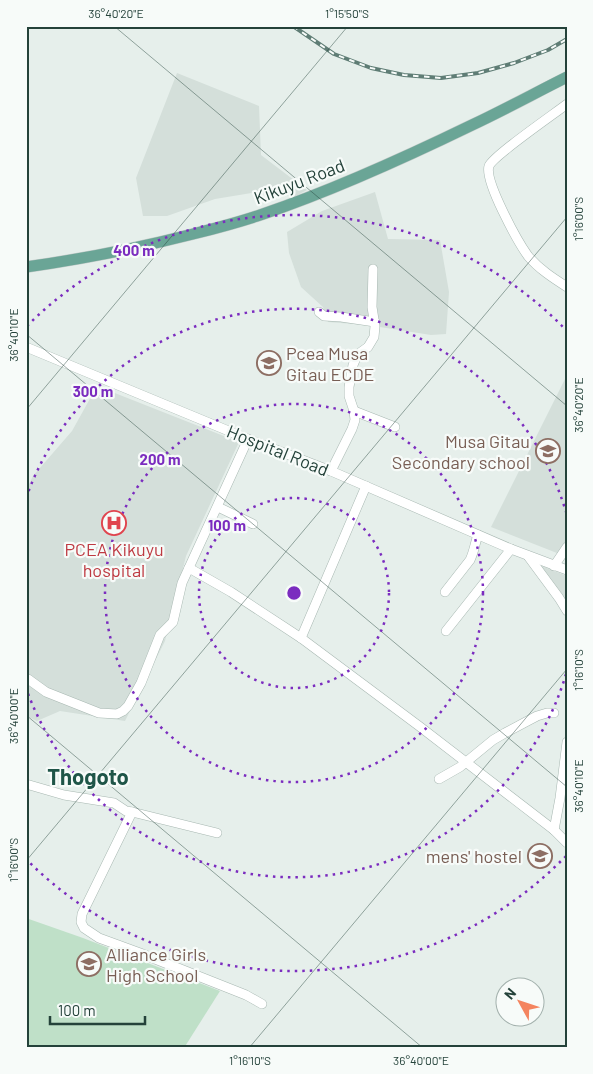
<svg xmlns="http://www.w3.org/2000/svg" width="593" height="1074" font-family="Barlow,sans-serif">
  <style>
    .built { fill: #d4dfda }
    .green { fill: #bfe0c8 }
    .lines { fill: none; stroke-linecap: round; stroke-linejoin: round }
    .minor-casing { stroke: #a8b8b2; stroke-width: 10 }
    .major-casing { stroke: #c2cac8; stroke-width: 12 }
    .minor { stroke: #fff; stroke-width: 9 }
    .major { stroke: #6aa596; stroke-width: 11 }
    .rail-casing { stroke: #5f7d75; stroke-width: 4 }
    .rail { stroke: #f7fbf9; stroke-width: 2; stroke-dasharray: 5.5; stroke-linecap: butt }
    .ticks { fill: none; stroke: #24423a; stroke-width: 1; stroke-opacity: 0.45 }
    .ring { fill: none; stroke: #7b2cbf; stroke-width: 2.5; stroke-dasharray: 2.5 5 }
    .labels { text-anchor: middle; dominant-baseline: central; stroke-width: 4.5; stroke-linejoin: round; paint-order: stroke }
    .street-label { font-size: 18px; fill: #24423a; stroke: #f7fbf9 }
    .education-label { font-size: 18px; fill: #785e54; stroke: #f7fbf9; text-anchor: start }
    .health-label { font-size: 18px; fill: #be3a42; stroke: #f7fbf9 }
    .district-label { font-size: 22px; font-weight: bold; fill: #1f5548; stroke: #f7fbf9 }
    .centre { fill: #7b2cbf; stroke: #f7fbf9; stroke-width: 2.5 }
    .ring-label { font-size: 15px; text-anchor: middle; font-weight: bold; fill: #7b2cbf; stroke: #f7fbf9; stroke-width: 4.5; stroke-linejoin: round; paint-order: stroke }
    .neatline { fill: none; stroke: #24423a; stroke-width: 2 }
    .ticks-label { font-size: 12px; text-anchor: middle; fill: #24423a }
  </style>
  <rect width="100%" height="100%" fill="#e6efeb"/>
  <g class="built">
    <polygon points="177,73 259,106 261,155 307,190 292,198 276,189 215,199 167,216 143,216 136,178"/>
    <polygon points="375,192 388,239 440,240 449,292 446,334 431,335 367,325 328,322 323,307 301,287 289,253 287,232 322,211"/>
    <polygon points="567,375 567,557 491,527"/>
    <polygon points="97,386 239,442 186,556 165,641 125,721 60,711 37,721 26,716 26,490 33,476 72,431"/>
    <polygon points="539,565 567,576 567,608"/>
  </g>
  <polygon class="green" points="26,918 83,938 220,991 184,1048 26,1048"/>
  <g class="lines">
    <defs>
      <g id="minor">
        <path d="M567 104C554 114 493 156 489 166 484 181 518 242 528 256 539 269 553 278 567 287"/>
        <polyline points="319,312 324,316 341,317 375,322"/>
        <polyline points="26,347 248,439 331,471 511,549 567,570"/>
        <polyline points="354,411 395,427"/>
        <polyline points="331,471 352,429 355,420 354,411 349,396 349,387 353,365 356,358 361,352 368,347 374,337 375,326 372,307 373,269"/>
        <polyline points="218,507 253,524"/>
        <polyline points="528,556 559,598 567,611"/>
        <polyline points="554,566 567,547"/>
        <polyline points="189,568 231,592 301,638 419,726 554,830 567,843"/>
        <path d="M445 592 470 560C474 552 475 543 478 535"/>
        <polyline points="446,631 511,549"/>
        <polyline points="301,638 366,486"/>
        <polyline points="28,679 46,692 99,713 117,714 123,711 128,706 141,683 160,635 173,622 182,583 248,439"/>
        <polyline points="439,779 460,767 493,740 505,733 537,716 547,713 554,713"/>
        <polyline points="26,784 64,795 114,803 126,811 132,812"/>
        <polyline points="554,830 560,798 567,742"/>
        <polyline points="217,833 132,812 82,914 81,922 84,928 99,938 140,953 246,995 262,1004"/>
      </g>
      <path id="major" d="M26 267C83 259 138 248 193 234 217 228 240 222 263 214 334 190 404 158 472 125 504 110 535 93 567 77"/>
    </defs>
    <use href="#minor" class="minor-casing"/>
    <use href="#major" class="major-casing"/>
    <use href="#minor" class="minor"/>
    <use href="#major" class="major"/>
    <defs>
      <polyline id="rail" points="293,26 334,54 371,68 404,75 441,78 478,73 514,63 548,50 567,39"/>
    </defs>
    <use href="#rail" class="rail-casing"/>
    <use href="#rail" class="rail"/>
  </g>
  <path class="ticks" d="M114 26 567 406M26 334 567 787M26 410 348 26M26 715 423 1048M26 861 567 217M249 1048 567 669"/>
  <g class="ring">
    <circle cx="294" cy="593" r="95"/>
    <circle cx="294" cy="593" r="189"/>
    <path d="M566 674A284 284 0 0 1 26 688M26 498A284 284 0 0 1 566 512"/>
    <path d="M566 856A378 378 0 0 1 27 860M27 326A378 378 0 0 1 566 330"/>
  </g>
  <defs>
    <symbol id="school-ring" viewBox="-11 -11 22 22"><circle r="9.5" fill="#f7fbf9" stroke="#8d6e63" stroke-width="1.5"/><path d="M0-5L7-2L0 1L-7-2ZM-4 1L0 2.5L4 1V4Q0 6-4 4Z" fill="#8d6e63"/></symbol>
    <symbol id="hospital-ring" viewBox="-11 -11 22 22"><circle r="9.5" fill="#f7fbf9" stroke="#e0444e" stroke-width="1.5"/><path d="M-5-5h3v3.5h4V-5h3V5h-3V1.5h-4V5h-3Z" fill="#e0444e"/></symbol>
  </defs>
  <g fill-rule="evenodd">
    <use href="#school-ring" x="255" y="349" width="28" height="28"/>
    <use href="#school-ring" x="534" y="437" width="28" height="28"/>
    <use href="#hospital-ring" x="100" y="509" width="28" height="28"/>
    <use href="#school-ring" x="526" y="842" width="28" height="28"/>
    <use href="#school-ring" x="75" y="950" width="28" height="28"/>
  </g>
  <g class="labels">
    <g class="street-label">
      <text transform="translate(299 181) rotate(-21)">Kikuyu Road</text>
      <text transform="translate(278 450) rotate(22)">Hospital Road</text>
    </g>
    <g class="education-label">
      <text x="286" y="353">Pcea Musa<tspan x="286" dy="21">Gitau ECDE</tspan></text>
      <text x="530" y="441" text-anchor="end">Musa Gitau<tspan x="530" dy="21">Secondary school</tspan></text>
      <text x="522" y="856" text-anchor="end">mens' hostel</text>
      <text x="106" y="954">Alliance Girls<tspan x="106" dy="21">High School</tspan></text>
    </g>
    <g class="health-label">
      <text x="114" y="549">PCEA Kikuyu<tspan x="114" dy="21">hospital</tspan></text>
    </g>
    <g class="district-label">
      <text x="88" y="776">Thogoto</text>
    </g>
  </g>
  <circle cx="294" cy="593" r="8" class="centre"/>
  <g class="ring-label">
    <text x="134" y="256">400 m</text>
    <text x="93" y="397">300 m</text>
    <text x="160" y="465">200 m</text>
    <text x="227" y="531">100 m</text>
  </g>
  <rect width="593" height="1074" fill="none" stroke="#f7fbf9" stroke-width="55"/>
  <g transform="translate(520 1002) rotate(310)"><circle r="24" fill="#f7fbf9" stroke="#a3b1ad"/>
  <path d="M0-4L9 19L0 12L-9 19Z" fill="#f4845f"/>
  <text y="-8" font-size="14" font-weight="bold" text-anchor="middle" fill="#24423a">N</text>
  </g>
  <path d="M50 1016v8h95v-8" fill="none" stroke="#24423a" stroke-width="2.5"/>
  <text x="58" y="1016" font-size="15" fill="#24423a" stroke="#f7fbf9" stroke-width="4" paint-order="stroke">100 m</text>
  <rect x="28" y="28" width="538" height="1018" class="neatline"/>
  <g class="ticks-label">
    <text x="116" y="18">36°40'20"E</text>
    <text x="347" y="18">1°15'50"S</text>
    <text transform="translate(579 219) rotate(-90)" y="4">1°16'00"S</text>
    <text transform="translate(14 335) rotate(-90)" y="4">36°40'10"E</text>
    <text transform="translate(579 405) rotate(-90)" y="4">36°40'20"E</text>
    <text transform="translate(579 670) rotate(-90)" y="4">1°16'10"S</text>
    <text transform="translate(14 716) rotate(-90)" y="4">36°40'00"E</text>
    <text transform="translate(579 786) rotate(-90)" y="4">36°40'10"E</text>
    <text transform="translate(14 860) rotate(-90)" y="4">1°16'00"S</text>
    <text x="250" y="1065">1°16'10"S</text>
    <text x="421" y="1065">36°40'00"E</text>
  </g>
</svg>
